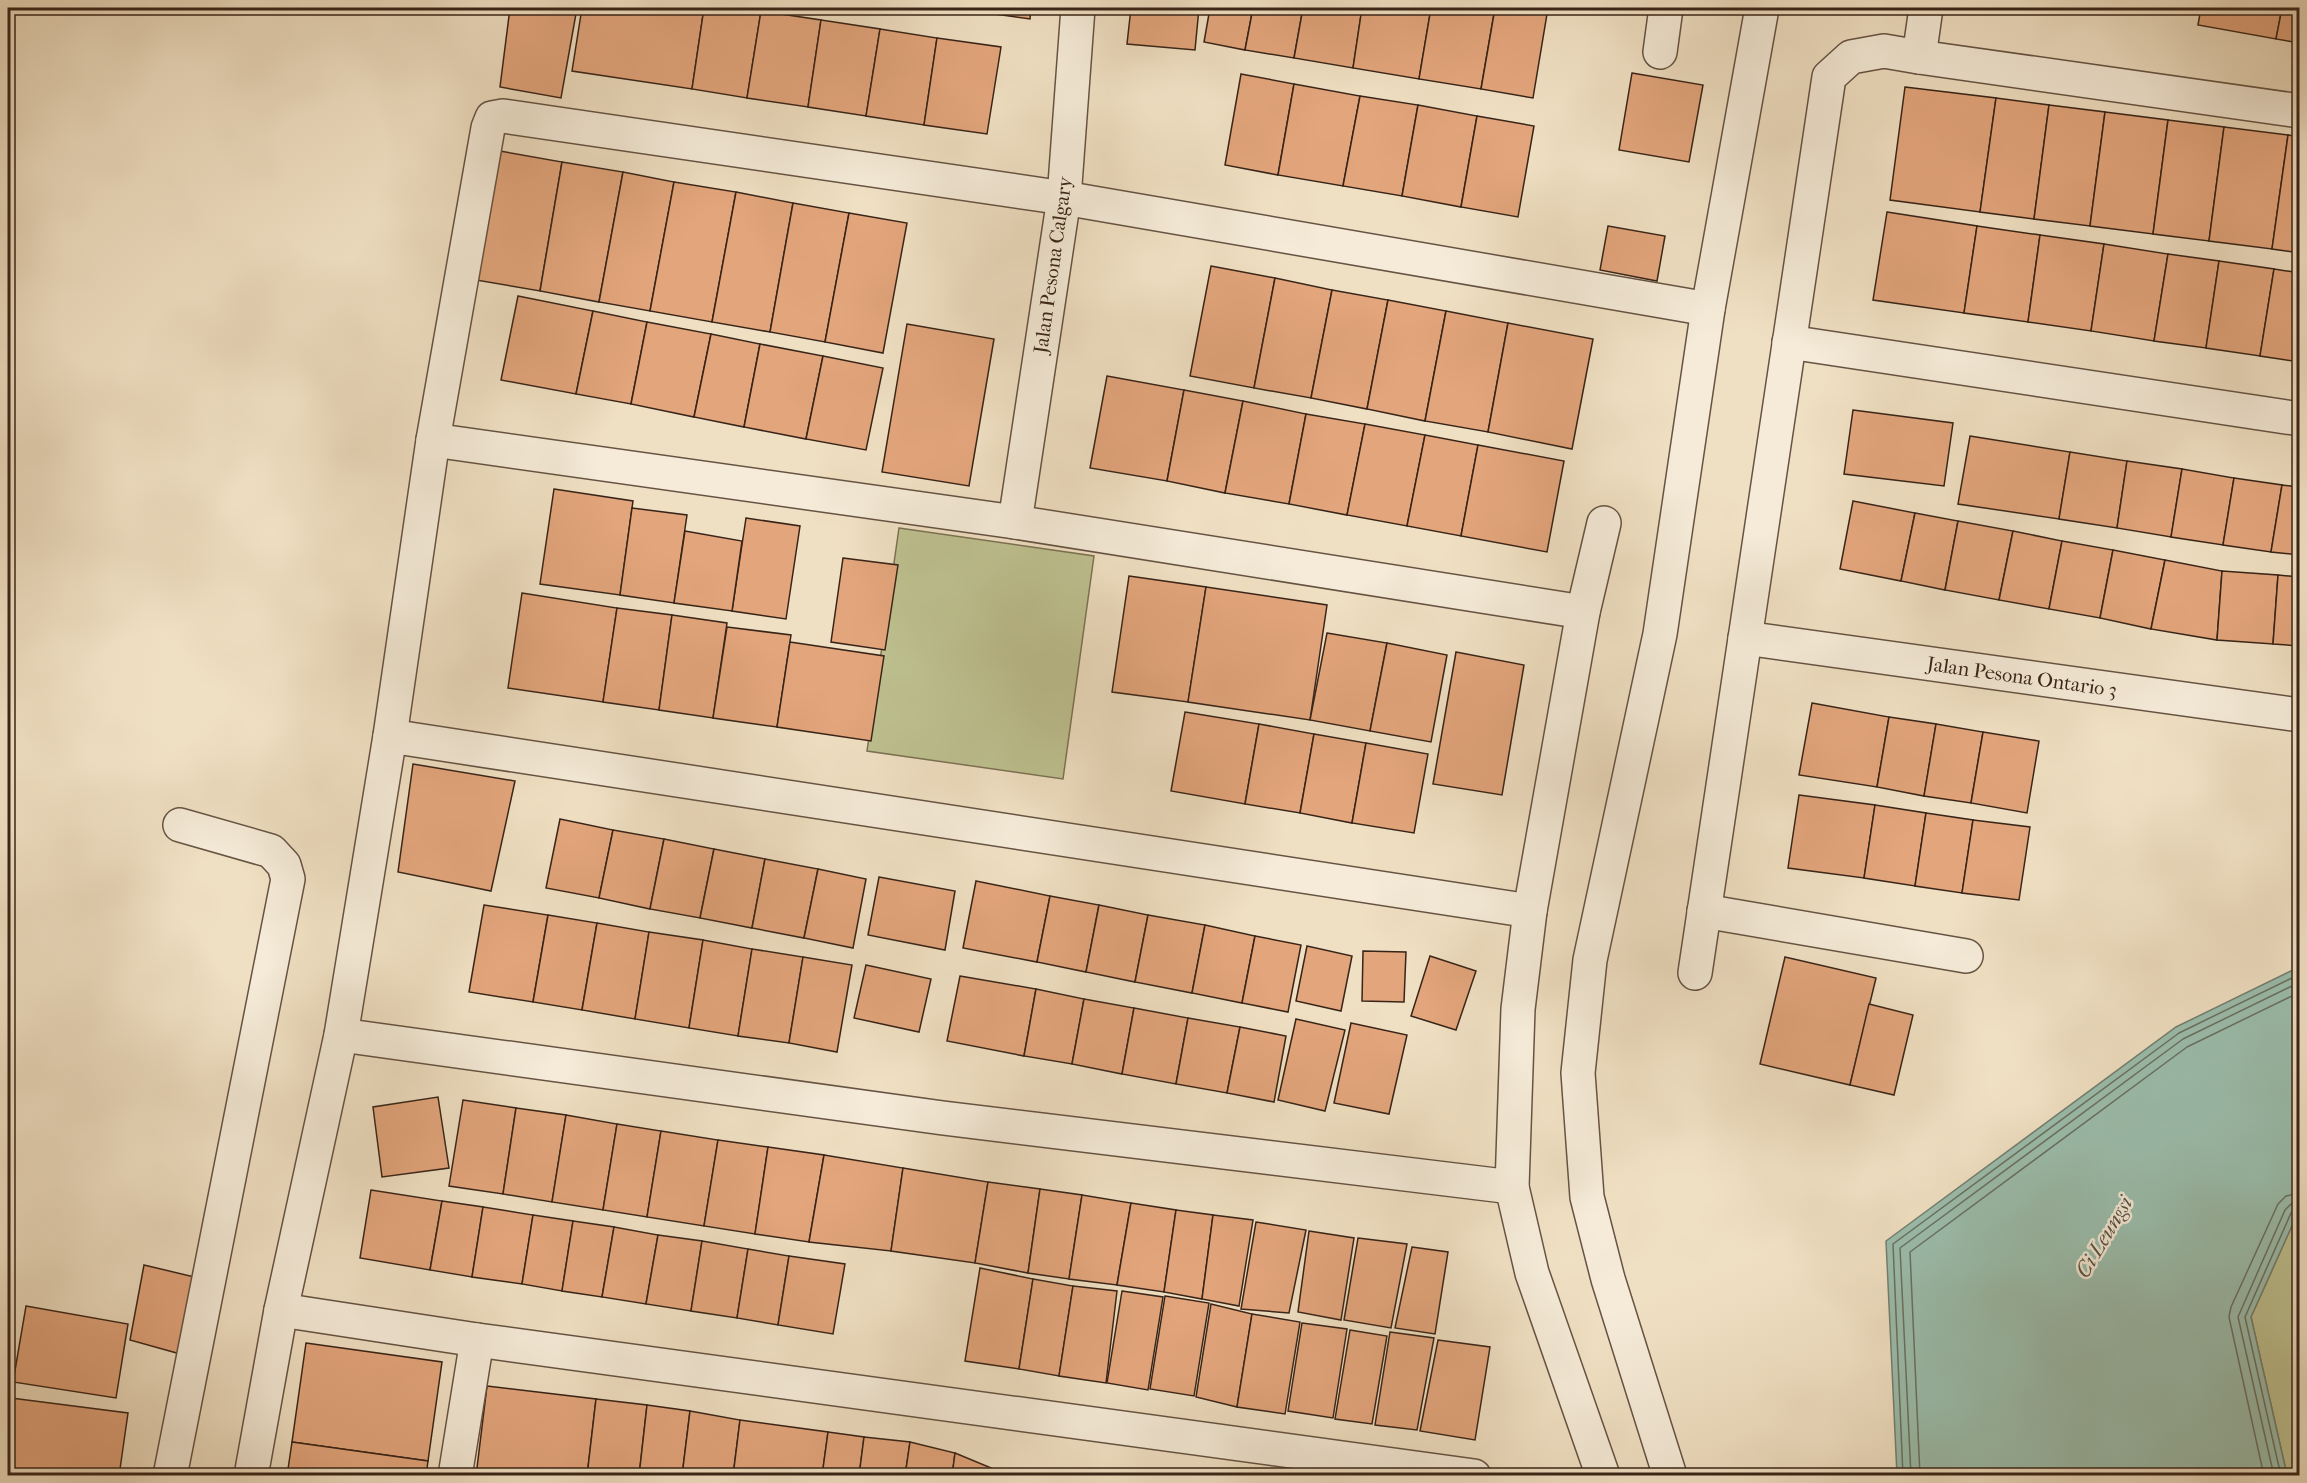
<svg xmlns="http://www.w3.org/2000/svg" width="2307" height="1483" font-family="'IM FELL French Canon',serif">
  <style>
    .green { fill: #bec190; stroke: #7b7254; stroke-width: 1.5 }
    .water { fill: #9bbead; stroke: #738071; stroke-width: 1.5 }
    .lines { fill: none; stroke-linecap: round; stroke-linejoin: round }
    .shore { stroke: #6a7162; stroke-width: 1.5 }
    .building { fill: #e3a57c; stroke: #382418; stroke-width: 1.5 }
    .minor-casing { stroke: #665343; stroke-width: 36 }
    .minor { stroke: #f5ebd8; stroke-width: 33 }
    .labels { text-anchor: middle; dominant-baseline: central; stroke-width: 5; stroke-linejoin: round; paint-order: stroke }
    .street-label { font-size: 20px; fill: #382418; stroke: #f5ebd8 }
    .water-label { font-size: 21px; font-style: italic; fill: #565245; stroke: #f5ebd8 }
  </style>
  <rect width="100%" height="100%" fill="#f0e0c3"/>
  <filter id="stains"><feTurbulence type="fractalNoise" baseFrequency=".00333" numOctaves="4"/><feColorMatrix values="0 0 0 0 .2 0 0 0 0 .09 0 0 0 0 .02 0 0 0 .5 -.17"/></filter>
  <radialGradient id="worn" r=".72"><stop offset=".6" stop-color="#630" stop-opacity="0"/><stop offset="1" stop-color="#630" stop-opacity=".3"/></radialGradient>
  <g class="green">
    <polygon points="899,528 1094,556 1063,779 867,751"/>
    <polygon points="2299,1210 2299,1475 2287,1475 2251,1317"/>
  </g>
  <polygon class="water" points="2299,967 2299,1210 2251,1317 2287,1475 1897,1475 1886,1241 2176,1027"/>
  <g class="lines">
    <g class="shore">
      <polyline points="1903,1476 1893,1244 2179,1033 2300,974"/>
      <polyline points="1911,1476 1900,1248 2183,1039 2300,982"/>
      <polyline points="1920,1476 1910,1252 2187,1047 2300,992"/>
      <polyline points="2264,1476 2229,1317 2231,1307 2278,1204 2286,1196 2300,1193"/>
      <polyline points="2274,1476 2238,1317 2285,1210 2291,1204 2300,1202"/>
      <polyline points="2281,1476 2245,1317 2291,1213 2300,1210"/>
    </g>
  </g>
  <g class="building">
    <polygon points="510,8 577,8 561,98 500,87"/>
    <polygon points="582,8 704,8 692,89 572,71"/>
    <polygon points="704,8 740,8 761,11 747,98 692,89"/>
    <polygon points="952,8 1031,8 1030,19"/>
    <polygon points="1131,8 1199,8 1195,50 1127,44"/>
    <polygon points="1210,8 1253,8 1245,50 1204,42"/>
    <polygon points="1253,8 1303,8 1294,58 1245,50"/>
    <polygon points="1303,8 1362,8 1353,68 1294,58"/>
    <polygon points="1362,8 1431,8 1419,79 1353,68"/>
    <polygon points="1431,8 1495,8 1481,89 1419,79"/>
    <polygon points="1495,8 1548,8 1533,98 1481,89"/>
    <polygon points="2201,8 2282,8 2276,39 2198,25"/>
    <polygon points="2282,8 2300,8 2300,43 2276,39"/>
    <polygon points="761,11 821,20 808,107 747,98"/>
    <polygon points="821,20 880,29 866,116 808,107"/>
    <polygon points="880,29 937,38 924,125 866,116"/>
    <polygon points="937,38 1001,47 987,134 924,125"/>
    <polygon points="1632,73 1703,85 1689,162 1619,150"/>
    <polygon points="1241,74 1294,84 1278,175 1225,165"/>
    <polygon points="1294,84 1360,96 1343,186 1278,175"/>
    <polygon points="1905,87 1996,98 1980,212 1890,200"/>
    <polygon points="1360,96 1418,105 1402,196 1343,186"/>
    <polygon points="1996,98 2049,105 2034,219 1980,212"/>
    <polygon points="1418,105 1477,116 1461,207 1402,196"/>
    <polygon points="2049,105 2105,112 2090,226 2034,219"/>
    <polygon points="2105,112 2168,120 2153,234 2090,226"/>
    <polygon points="1477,116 1534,126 1518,217 1461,207"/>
    <polygon points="2168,120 2224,127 2209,241 2153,234"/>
    <polygon points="2224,127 2288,135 2272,249 2209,241"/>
    <polygon points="2288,135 2300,137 2300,253 2272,249"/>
    <polygon points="494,150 562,162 540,291 470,279"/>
    <polygon points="562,162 623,172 599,302 540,291"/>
    <polygon points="623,172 674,182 650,311 599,302"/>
    <polygon points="674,182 736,192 712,322 650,311"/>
    <polygon points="736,192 793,203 770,332 712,322"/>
    <polygon points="793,203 849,213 825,342 770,332"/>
    <polygon points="1887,212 1977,226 1964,313 1873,300"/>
    <polygon points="849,213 907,223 883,353 825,342"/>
    <polygon points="1608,226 1665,236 1657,281 1600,270"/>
    <polygon points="1977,226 2040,235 2028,322 1964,313"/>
    <polygon points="2040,235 2104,244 2091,331 2028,322"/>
    <polygon points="2104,244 2168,254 2154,341 2091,331"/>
    <polygon points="2168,254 2219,261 2206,348 2154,341"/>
    <polygon points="2219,261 2274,269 2260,356 2206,348"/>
    <polygon points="1211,266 1275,278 1254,388 1190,376"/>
    <polygon points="2274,269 2300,273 2300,362 2260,356"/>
    <polygon points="1275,278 1332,290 1311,398 1254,388"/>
    <polygon points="1332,290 1388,300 1367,409 1311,398"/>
    <polygon points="518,296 593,311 576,394 501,380"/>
    <polygon points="1388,300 1446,311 1425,421 1367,409"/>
    <polygon points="593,311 647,322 631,404 576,394"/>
    <polygon points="1446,311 1508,323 1488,432 1425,421"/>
    <polygon points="647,322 711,334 694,417 631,404"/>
    <polygon points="1508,323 1593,339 1572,449 1488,432"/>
    <polygon points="907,324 994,339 969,486 882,472"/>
    <polygon points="711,334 760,344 744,427 694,417"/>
    <polygon points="760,344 823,356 806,439 744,427"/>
    <polygon points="823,356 883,368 866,450 806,439"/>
    <polygon points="1107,376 1184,390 1167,481 1090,468"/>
    <polygon points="1184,390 1243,401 1225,493 1167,481"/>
    <polygon points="1243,401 1306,414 1289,504 1225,493"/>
    <polygon points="1853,410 1953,423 1944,486 1844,474"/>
    <polygon points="1306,414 1365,424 1347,515 1289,504"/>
    <polygon points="1365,424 1425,435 1407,526 1347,515"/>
    <polygon points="1425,435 1478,445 1461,536 1407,526"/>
    <polygon points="1970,436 2070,452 2059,519 1958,504"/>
    <polygon points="1478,445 1564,461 1547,552 1461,536"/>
    <polygon points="2070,452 2127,461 2117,528 2059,519"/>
    <polygon points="2127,461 2182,469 2171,537 2117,528"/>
    <polygon points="2182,469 2234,478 2223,545 2171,537"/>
    <polygon points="2234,478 2282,485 2271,552 2223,545"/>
    <polygon points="2282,485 2300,487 2300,555 2271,552"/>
    <polygon points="554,489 633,501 620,595 540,584"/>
    <polygon points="1853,501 1915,513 1901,581 1840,569"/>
    <polygon points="632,508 687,515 674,603 620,595"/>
    <polygon points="1915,513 1958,521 1945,590 1901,581"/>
    <polygon points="746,518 800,526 786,619 732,611"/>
    <polygon points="1958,521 2013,531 1999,600 1945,590"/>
    <polygon points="685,531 742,541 732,611 674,603"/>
    <polygon points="2013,531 2062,541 2049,609 1999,600"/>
    <polygon points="2062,541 2113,550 2100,618 2049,609"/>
    <polygon points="2113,550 2165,560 2151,629 2100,618"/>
    <polygon points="843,558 898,565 885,650 831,642"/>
    <polygon points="2165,560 2222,571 2217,640 2151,629"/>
    <polygon points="2222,571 2278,575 2273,644 2217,640"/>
    <polygon points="2278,575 2300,577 2300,646 2273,644"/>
    <polygon points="1129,576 1206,587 1188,702 1112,692"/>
    <polygon points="1206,587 1327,605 1310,720 1188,702"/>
    <polygon points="522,593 617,608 603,702 508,688"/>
    <polygon points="617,608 672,615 659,710 603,702"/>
    <polygon points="672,615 727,623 713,718 659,710"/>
    <polygon points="727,627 791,635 777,727 713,718"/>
    <polygon points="1327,633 1387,643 1370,731 1310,720"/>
    <polygon points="790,642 884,656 871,741 777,727"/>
    <polygon points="1387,643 1447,655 1431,742 1370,731"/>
    <polygon points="1456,652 1524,665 1502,795 1433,784"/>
    <polygon points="1812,703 1889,717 1877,787 1799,775"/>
    <polygon points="1185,712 1259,724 1245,804 1171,791"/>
    <polygon points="1889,717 1936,724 1924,796 1877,787"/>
    <polygon points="1259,724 1314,734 1300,813 1245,804"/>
    <polygon points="1936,724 1983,732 1971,803 1924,796"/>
    <polygon points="1983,732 2039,741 2027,813 1971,803"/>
    <polygon points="1314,734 1366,743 1352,823 1300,813"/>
    <polygon points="1366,743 1428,754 1414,833 1352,823"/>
    <polygon points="413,764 515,781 491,891 398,872"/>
    <polygon points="1799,795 1875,805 1864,878 1788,868"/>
    <polygon points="1875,805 1926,813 1915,886 1864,878"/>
    <polygon points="1926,813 1973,820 1962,893 1915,886"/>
    <polygon points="560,819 613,830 599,898 546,888"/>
    <polygon points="1973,820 2030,827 2019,900 1962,893"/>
    <polygon points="613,830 664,839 650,909 599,898"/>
    <polygon points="664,839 714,849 700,918 650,909"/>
    <polygon points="714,849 765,859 752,928 700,918"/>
    <polygon points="765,859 818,869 804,938 752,928"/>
    <polygon points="818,869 866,879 853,948 804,938"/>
    <polygon points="879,877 955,891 945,950 868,935"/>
    <polygon points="976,881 1050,896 1037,962 963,948"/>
    <polygon points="1050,896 1099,905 1086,972 1037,962"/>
    <polygon points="484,905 548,915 533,1002 469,992"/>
    <polygon points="1099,905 1148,915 1135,982 1086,972"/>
    <polygon points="548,915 597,923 582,1010 533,1002"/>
    <polygon points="1148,915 1205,925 1192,993 1135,982"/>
    <polygon points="597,923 649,932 635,1019 582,1010"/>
    <polygon points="1205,925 1255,936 1242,1003 1192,993"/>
    <polygon points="649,932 703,940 689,1028 635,1019"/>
    <polygon points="1255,936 1301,945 1288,1012 1242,1003"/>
    <polygon points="703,940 752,949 738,1036 689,1028"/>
    <polygon points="1307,946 1352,956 1341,1011 1296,1001"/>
    <polygon points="752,949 803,957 789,1043 738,1036"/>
    <polygon points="1363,951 1406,952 1404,1002 1362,1001"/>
    <polygon points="1430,956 1476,971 1456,1030 1411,1016"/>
    <polygon points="803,957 852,965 837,1052 789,1043"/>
    <polygon points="1785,957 1876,978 1850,1085 1760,1064"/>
    <polygon points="866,965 931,979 919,1032 854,1018"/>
    <polygon points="960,976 1036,989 1024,1056 947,1041"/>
    <polygon points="1036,989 1084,999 1072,1064 1024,1056"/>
    <polygon points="1084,999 1134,1008 1122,1074 1072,1064"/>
    <polygon points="1869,1004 1913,1015 1894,1095 1850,1085"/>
    <polygon points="1134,1008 1188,1018 1176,1084 1122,1074"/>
    <polygon points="1188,1018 1240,1027 1227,1093 1176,1084"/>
    <polygon points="1296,1019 1345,1030 1325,1111 1278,1100"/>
    <polygon points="1351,1023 1407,1035 1389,1114 1334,1103"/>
    <polygon points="1240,1027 1286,1036 1274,1102 1227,1093"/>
    <polygon points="438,1097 449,1168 382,1177 373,1107"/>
    <polygon points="463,1100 516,1108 503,1194 449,1186"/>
    <polygon points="516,1108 566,1115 552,1202 503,1194"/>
    <polygon points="566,1115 617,1124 603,1210 552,1202"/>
    <polygon points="617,1124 661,1131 647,1217 603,1210"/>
    <polygon points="661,1131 718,1140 704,1226 647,1217"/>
    <polygon points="718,1140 768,1147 755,1234 704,1226"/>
    <polygon points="768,1147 824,1155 809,1242 755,1234"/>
    <polygon points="824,1155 903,1168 891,1251 809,1242"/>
    <polygon points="903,1168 988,1182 975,1263 891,1251"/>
    <polygon points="988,1182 1040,1189 1028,1273 975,1263"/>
    <polygon points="1040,1189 1082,1195 1069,1279 1028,1273"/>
    <polygon points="371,1190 442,1201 430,1270 360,1258"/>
    <polygon points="1082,1195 1131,1203 1117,1285 1069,1279"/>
    <polygon points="442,1201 483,1207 472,1277 430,1270"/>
    <polygon points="1131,1203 1176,1210 1164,1292 1117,1285"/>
    <polygon points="483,1207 533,1215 522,1284 472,1277"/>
    <polygon points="1176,1210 1213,1215 1202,1299 1164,1292"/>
    <polygon points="533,1215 573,1221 562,1291 522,1284"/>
    <polygon points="1213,1215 1253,1220 1239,1306 1202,1299"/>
    <polygon points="573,1221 614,1227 602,1297 562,1291"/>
    <polygon points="1256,1222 1306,1230 1289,1313 1241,1309"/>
    <polygon points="614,1227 658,1235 646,1304 602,1297"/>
    <polygon points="1309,1231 1354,1238 1341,1320 1298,1312"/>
    <polygon points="658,1235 702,1241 691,1311 646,1304"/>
    <polygon points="1358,1238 1407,1244 1391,1328 1344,1320"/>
    <polygon points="702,1241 748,1249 737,1318 691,1311"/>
    <polygon points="1412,1247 1448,1252 1435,1334 1395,1328"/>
    <polygon points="748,1249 789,1256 778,1325 737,1318"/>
    <polygon points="789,1256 845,1264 833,1334 778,1325"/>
    <polygon points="144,1265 207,1280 191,1357 130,1340"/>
    <polygon points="980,1268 1033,1279 1019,1369 965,1361"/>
    <polygon points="1033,1279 1073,1286 1059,1376 1019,1369"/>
    <polygon points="1073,1286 1117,1291 1106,1383 1059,1376"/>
    <polygon points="1122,1291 1163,1297 1148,1390 1107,1383"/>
    <polygon points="1165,1296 1209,1303 1194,1396 1150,1389"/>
    <polygon points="1211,1304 1252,1314 1237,1407 1196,1397"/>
    <polygon points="26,1306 128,1324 116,1398 13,1382"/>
    <polygon points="1252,1314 1300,1322 1285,1414 1237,1407"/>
    <polygon points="1302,1323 1347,1329 1333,1418 1288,1411"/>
    <polygon points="1350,1330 1387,1336 1372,1424 1335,1419"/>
    <polygon points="1390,1332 1434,1338 1417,1430 1375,1425"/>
    <polygon points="1438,1340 1490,1347 1475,1440 1420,1431"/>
    <polygon points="306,1343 442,1362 428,1461 292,1442"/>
    <polygon points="487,1386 596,1399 587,1476 476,1476"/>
    <polygon points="11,1398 128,1413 119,1476 8,1476 8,1423"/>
    <polygon points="596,1399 647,1405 639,1476 587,1476"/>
    <polygon points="647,1405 690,1411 682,1476 639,1476"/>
    <polygon points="690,1411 740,1420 733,1476 682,1476"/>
    <polygon points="740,1420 828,1432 822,1476 733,1476"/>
    <polygon points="828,1432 864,1437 859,1476 822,1476"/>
    <polygon points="864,1437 910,1442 905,1476 859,1476"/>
    <polygon points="292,1442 428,1461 426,1476 287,1476"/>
    <polygon points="910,1442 955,1453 952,1476 905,1476"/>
    <polygon points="955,1453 996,1470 996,1476 952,1476"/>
    <polygon points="996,1470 1042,1475 996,1476"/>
  </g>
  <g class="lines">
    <defs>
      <g id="minor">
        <polyline points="1660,52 1666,8"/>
        <polyline points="1919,57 2300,111"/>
        <polyline points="1789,342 2300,419"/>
        <polyline points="433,440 1015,522 1583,612"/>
        <polyline points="1015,522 1064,198 1078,8"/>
        <polyline points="1745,638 2300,715"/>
        <polyline points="390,736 1530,911"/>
        <polyline points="1704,911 1966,956"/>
        <polyline points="1695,973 1829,77 1851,57 1884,51 1919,57 1926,8"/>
        <polyline points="341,1035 943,1118 1512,1187"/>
        <polyline points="281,1310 477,1340 1474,1476"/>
        <polyline points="170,1476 288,879 284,865 271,851 180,825"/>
        <polyline points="251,1476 281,1310 341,1035 390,736 433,440 488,128 492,118 503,116 1064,198 1708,309"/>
        <polyline points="455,1476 477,1340"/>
        <polyline points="1603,1476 1532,1273 1512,1187 1518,1009 1530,911 1583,612 1604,523"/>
        <polyline points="1670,1476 1608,1279 1587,1197 1578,1073 1590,960 1660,634 1708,309 1762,8"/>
      </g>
    </defs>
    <use href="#minor" class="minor-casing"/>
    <use href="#minor" class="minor"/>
  </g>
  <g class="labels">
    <g class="street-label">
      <text transform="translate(1053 265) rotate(-82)">Jalan Pesona Calgary</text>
      <text transform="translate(2022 677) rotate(8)">Jalan Pesona Ontario 3</text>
    </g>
    <g class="water-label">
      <text transform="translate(2104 1237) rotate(-59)">Ci Leungsi</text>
    </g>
  </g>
  <rect width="2307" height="1483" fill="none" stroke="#f0e0c3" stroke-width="30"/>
  <rect x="9" y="9" width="2289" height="1465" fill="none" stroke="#382418" stroke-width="3"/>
  <rect x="15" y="15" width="2277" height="1453" fill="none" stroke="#382418" stroke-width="1.5"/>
  <rect width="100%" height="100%" filter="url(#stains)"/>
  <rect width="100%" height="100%" fill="url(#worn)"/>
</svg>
